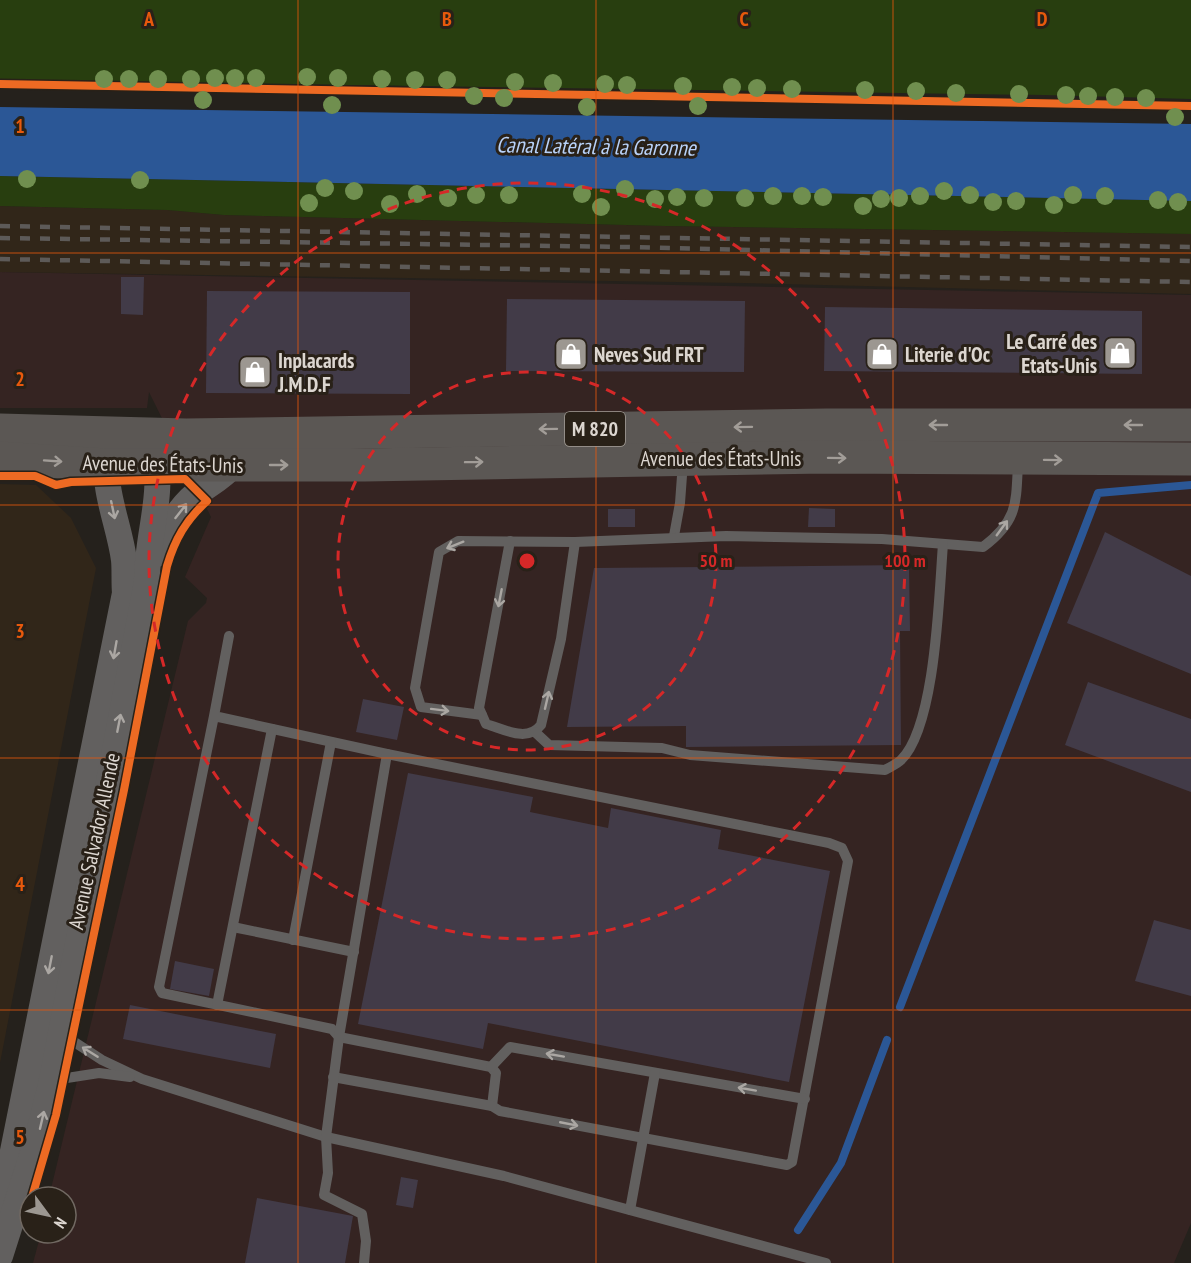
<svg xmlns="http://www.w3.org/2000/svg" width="1191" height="1263" font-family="'PT Sans Narrow',sans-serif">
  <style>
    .commercial { fill: #352422 }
    .built { fill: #312619 }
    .green { fill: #283e0f }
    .water { fill: #2b5796 }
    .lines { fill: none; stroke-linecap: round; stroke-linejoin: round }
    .stream { stroke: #2b5796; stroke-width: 8 }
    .building { fill: #423b48 }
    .service { stroke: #62605f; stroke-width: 10 }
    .tertiary { stroke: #62605f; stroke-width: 26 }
    .primary { stroke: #5b5754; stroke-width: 33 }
    .rail { stroke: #5d5a58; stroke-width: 4.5; stroke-dasharray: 10 10; stroke-linecap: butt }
    .cycleway-casing { stroke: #292118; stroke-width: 11 }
    .cycleway { stroke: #ed6a23; stroke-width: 8 }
    .tree { fill: #708f4f }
    .oneway { stroke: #a29d98 }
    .oneway2 { stroke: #aba7a3 }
    .grid { fill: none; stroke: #e8590c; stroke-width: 1.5; stroke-opacity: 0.55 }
    .ring { fill: none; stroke: #d62828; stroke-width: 3; stroke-dasharray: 10 8 }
    .labels { text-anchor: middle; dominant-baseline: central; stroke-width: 6; stroke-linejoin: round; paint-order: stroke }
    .shield { fill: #292118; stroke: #a6a099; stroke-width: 1.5 }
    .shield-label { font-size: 20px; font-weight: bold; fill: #dcd6d0 }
    .poi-label { font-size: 21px; font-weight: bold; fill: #dcd6d0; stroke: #292118; text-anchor: start }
    .street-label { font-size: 21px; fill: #dcd6d0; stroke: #292118 }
    .water-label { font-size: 22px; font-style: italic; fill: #b8d2f9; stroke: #292118 }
    .grid-label { font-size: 20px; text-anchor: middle; font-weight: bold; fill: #e8590c; stroke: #292118; stroke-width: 6; stroke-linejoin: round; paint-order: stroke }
    .centre { fill: #d62828; stroke: #292118; stroke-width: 3 }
    .ring-label { font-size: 18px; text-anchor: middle; font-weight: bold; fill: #d62828; stroke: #292118; stroke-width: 6; stroke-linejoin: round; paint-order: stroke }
  </style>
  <rect width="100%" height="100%" fill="#25211c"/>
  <polygon class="commercial" points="0,272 1191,295 1191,1223 1174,1263 33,1263 41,1233 66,1233 66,1197 49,1197 188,621 206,603 207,598 185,577 211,517 149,392 147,408 0,408"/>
  <g class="built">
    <polygon points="0,206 168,210 224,215 665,226 1191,234 1191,294 743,283 0,272"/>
    <polygon points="0,484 36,485 71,518 96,568 0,1063"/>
  </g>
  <g class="green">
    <polygon points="0,0 1191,0 1191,99 1044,95 0,80"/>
    <polygon points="0,176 1191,201 1191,234 665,226 224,215 167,210 0,206"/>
  </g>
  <polygon class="water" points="0,107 1191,124 1191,201 0,176"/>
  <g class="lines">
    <g class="stream">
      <polyline points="900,1007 1098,493 1191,485"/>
      <polyline points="798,1230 841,1163 887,1040"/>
    </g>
  </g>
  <g class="building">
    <polygon points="121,277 144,277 143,315 121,314"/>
    <polygon points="207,291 410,292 410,394 206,393"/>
    <polygon points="507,299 745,301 744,372 506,371"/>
    <polygon points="825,307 1142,311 1142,374 824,371"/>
    <polygon points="809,508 835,509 835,527 808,527"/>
    <rect x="608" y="509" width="27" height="18"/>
    <polygon points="1105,532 1191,576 1191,674 1067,623"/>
    <polygon points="909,565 910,631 900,631 901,745 686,747 686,726 567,727 594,568"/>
    <polygon points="1088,682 1191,719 1191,792 1065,745"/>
    <polygon points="363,699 404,707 397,740 356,732"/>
    <polygon points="408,773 533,797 530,812 608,828 611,808 721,830 718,849 830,871 789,1082 488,1023 483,1049 358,1024"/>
    <polygon points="1154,920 1191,930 1191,996 1135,981"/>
    <polygon points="175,961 214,969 209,996 170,989"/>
    <polygon points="130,1005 276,1034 270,1068 123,1039"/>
    <polygon points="401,1177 418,1180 413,1208 396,1205"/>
    <polygon points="257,1198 353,1216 345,1263 245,1263"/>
  </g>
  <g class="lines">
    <g class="service">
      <polyline points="674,536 680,503 683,462"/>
      <path d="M510 541 479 708 486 724C504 729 527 743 541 725L561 639 575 542"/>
      <path d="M482 715 421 707 415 688 439 552 458 541 575 542 726 536 882 539 983 547C1018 521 1016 503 1018 463"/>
      <polyline points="214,716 159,987 162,993 332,1029 339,1037 491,1067 496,1073 492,1106 500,1111 787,1165 792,1162 848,861 842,848 829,843 387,754 214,716 229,636"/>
      <path d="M535 732 549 745 662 748 690 755 885 770C890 767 897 764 901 760 936 726 939 593 943 544"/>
      <polyline points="233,927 354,952"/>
      <polyline points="293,940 331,742"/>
      <polyline points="217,1005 272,729"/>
      <polyline points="62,1034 102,1060 142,1079 326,1137 504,1176 826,1263"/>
      <polyline points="491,1067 510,1047 805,1099"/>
      <polyline points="333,1077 492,1106"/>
      <polyline points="54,1080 99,1073 130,1077"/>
      <polyline points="630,1210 655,1073"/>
      <polyline points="364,1263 366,1241 362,1214 324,1195 328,1173 326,1137 339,1037 387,754"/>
    </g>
    <g class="tertiary">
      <path d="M157 554C165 533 178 509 196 494 209 484 222 478 233 465"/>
      <path d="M3 1201 125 593C124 582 125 570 124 560 119 522 100 486 109 448"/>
      <path d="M0 1256 38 1137 52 1080 147 582C146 537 166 492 153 447"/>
    </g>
    <g class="primary">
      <polyline points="0,430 186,435 827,425 1191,425"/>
      <polyline points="0,458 105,465 365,465 826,457 1191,459"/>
    </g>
    <g class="rail">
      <polyline points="0,226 1191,247"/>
      <polyline points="0,238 628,247 1191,261"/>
      <polyline points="0,259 1191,282"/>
    </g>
    <defs>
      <g id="cycleway">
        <polyline points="0,84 1191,106"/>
        <path d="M0 476H35L56 485 71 482 185 479 207 501C186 520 175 539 167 566L124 790 56 1115 32 1197"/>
      </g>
    </defs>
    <use href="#cycleway" class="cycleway-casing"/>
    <use href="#cycleway" class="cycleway"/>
  </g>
  <g class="tree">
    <circle cx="307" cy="77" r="9"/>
    <circle cx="215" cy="78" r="9"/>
    <circle cx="235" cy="78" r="9"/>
    <circle cx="256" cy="78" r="9"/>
    <circle cx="338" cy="78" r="9"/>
    <circle cx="104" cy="79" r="9"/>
    <circle cx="129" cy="79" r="9"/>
    <circle cx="158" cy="79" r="9"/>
    <circle cx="191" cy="79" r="9"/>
    <circle cx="382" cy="79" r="9"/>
    <circle cx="415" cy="80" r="9"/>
    <circle cx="447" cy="80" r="9"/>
    <circle cx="515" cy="82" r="9"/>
    <circle cx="553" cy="83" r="9"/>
    <circle cx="605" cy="84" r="9"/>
    <circle cx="627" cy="85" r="9"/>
    <circle cx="683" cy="86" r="9"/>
    <circle cx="732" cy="87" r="9"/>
    <circle cx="757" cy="88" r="9"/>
    <circle cx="792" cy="89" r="9"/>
    <circle cx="865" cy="90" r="9"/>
    <circle cx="916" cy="91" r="9"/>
    <circle cx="956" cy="93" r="9"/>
    <circle cx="1019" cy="94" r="9"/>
    <circle cx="1066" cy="95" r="9"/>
    <circle cx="474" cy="96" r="9"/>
    <circle cx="1088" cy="96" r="9"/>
    <circle cx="1115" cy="97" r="9"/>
    <circle cx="504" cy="98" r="9"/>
    <circle cx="1146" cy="98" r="9"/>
    <circle cx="203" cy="100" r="9"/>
    <circle cx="332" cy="105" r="9"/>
    <circle cx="698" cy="106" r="9"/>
    <circle cx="587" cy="107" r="9"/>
    <circle cx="1175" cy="117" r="9"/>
    <circle cx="27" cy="179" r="9"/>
    <circle cx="140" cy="180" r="9"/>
    <circle cx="325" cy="188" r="9"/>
    <circle cx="625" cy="189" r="9"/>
    <circle cx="354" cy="191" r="9"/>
    <circle cx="944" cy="191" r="9"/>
    <circle cx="417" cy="194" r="9"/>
    <circle cx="582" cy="194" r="9"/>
    <circle cx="476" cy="195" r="9"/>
    <circle cx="509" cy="195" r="9"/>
    <circle cx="970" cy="195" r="9"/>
    <circle cx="1073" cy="195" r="9"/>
    <circle cx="773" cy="196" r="9"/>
    <circle cx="802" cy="196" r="9"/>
    <circle cx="920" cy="196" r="9"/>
    <circle cx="1105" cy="196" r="9"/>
    <circle cx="677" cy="197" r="9"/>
    <circle cx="823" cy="197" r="9"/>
    <circle cx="448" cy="198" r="9"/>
    <circle cx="704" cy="198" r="9"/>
    <circle cx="745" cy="198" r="9"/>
    <circle cx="899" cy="198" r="9"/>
    <circle cx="655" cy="199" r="9"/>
    <circle cx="881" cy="199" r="9"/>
    <circle cx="1158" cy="200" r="9"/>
    <circle cx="1016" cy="201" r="9"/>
    <circle cx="993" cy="202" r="9"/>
    <circle cx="1178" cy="202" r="9"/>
    <circle cx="309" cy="203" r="9"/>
    <circle cx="390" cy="204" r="9"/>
    <circle cx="1054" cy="205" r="9"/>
    <circle cx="863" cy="206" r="9"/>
    <circle cx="601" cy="207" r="9"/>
  </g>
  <defs><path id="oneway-shaft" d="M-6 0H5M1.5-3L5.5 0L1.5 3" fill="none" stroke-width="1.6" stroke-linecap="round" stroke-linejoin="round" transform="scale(1.5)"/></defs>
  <g class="oneway">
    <use href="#oneway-shaft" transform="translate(938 425) rotate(180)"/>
    <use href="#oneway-shaft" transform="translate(1133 425) rotate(180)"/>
    <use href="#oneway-shaft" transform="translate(743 427) rotate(179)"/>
    <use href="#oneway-shaft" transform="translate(548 429) rotate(179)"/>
    <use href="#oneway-shaft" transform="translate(837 458) rotate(1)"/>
    <use href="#oneway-shaft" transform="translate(1053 460) rotate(1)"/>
    <use href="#oneway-shaft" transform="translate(53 461) rotate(4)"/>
    <use href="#oneway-shaft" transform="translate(474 462) rotate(-1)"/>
    <use href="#oneway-shaft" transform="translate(279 465)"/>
  </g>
  <g class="oneway2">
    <use href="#oneway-shaft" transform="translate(113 510) rotate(78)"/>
    <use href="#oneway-shaft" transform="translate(181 511) rotate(-52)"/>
    <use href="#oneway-shaft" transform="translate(1002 528) rotate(-54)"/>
    <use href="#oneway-shaft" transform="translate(455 545) rotate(158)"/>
    <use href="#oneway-shaft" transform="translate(500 598) rotate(101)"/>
    <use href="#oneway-shaft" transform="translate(115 650) rotate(100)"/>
    <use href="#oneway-shaft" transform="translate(547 700) rotate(-77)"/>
    <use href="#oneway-shaft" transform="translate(440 710) rotate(7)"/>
    <use href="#oneway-shaft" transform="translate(119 723) rotate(-79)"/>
    <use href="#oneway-shaft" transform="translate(50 965) rotate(101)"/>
    <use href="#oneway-shaft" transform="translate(90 1052) rotate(-148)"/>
    <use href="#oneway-shaft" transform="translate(555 1055) rotate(-170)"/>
    <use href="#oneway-shaft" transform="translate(747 1089) rotate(-170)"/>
    <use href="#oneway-shaft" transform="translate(42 1120) rotate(-77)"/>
    <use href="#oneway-shaft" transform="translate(569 1124) rotate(11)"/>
  </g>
  <path class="grid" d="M298 0V1263M596 0V1263M893 0V1263M0 253H1191M0 505H1191M0 758H1191M0 1010H1191"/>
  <g class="ring">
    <circle cx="527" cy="561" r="189"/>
    <circle cx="527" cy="561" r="378"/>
  </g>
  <defs>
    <symbol id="shop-square" viewBox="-11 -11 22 22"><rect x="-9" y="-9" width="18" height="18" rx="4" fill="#9c9791" stroke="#292118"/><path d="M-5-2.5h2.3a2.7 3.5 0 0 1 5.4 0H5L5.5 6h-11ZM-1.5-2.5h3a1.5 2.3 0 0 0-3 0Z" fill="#fff"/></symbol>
  </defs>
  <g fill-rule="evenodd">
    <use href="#shop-square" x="1101" y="334" width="38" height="38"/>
    <use href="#shop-square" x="552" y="335" width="38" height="38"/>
    <use href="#shop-square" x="863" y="335" width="38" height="38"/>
    <use href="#shop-square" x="236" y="353" width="38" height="38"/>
  </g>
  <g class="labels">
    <rect class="shield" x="565" y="412" width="60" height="34" rx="4.5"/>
    <g class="shield-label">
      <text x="595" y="429">M 820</text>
    </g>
    <g class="poi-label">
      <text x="1097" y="341" text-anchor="end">Le Carré des<tspan x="1097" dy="24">Etats-Unis</tspan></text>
      <text x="594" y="354">Neves Sud FRT</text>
      <text x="905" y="354">Literie d'Oc</text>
      <text x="278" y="360">Inplacards<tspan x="278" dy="24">J.M.D.F</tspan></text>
    </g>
    <g class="street-label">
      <text x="721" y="458">Avenue des États-Unis</text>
      <text transform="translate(163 464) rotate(1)">Avenue des États-Unis</text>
      <text transform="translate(94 841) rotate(-78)">Avenue Salvador Allende</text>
    </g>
    <g class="water-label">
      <text transform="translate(596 146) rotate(1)">Canal Latéral à la Garonne</text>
    </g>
  </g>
  <g class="grid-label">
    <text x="149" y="26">A</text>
    <text x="447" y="26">B</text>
    <text x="744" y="26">C</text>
    <text x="1042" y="26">D</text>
    <text x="20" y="133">1</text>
    <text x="20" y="386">2</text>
    <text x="20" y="638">3</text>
    <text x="20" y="891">4</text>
    <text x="20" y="1144">5</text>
  </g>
  <circle cx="527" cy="561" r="9" class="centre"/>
  <g class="ring-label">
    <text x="716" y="567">50 m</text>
    <text x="905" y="567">100 m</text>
  </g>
  <g transform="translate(48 1215) rotate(123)"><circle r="28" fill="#292118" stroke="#716962" stroke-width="1.5"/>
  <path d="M0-4.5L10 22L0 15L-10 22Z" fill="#9c9791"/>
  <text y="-9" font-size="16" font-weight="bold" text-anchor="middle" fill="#dcd6d0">N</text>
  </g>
</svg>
